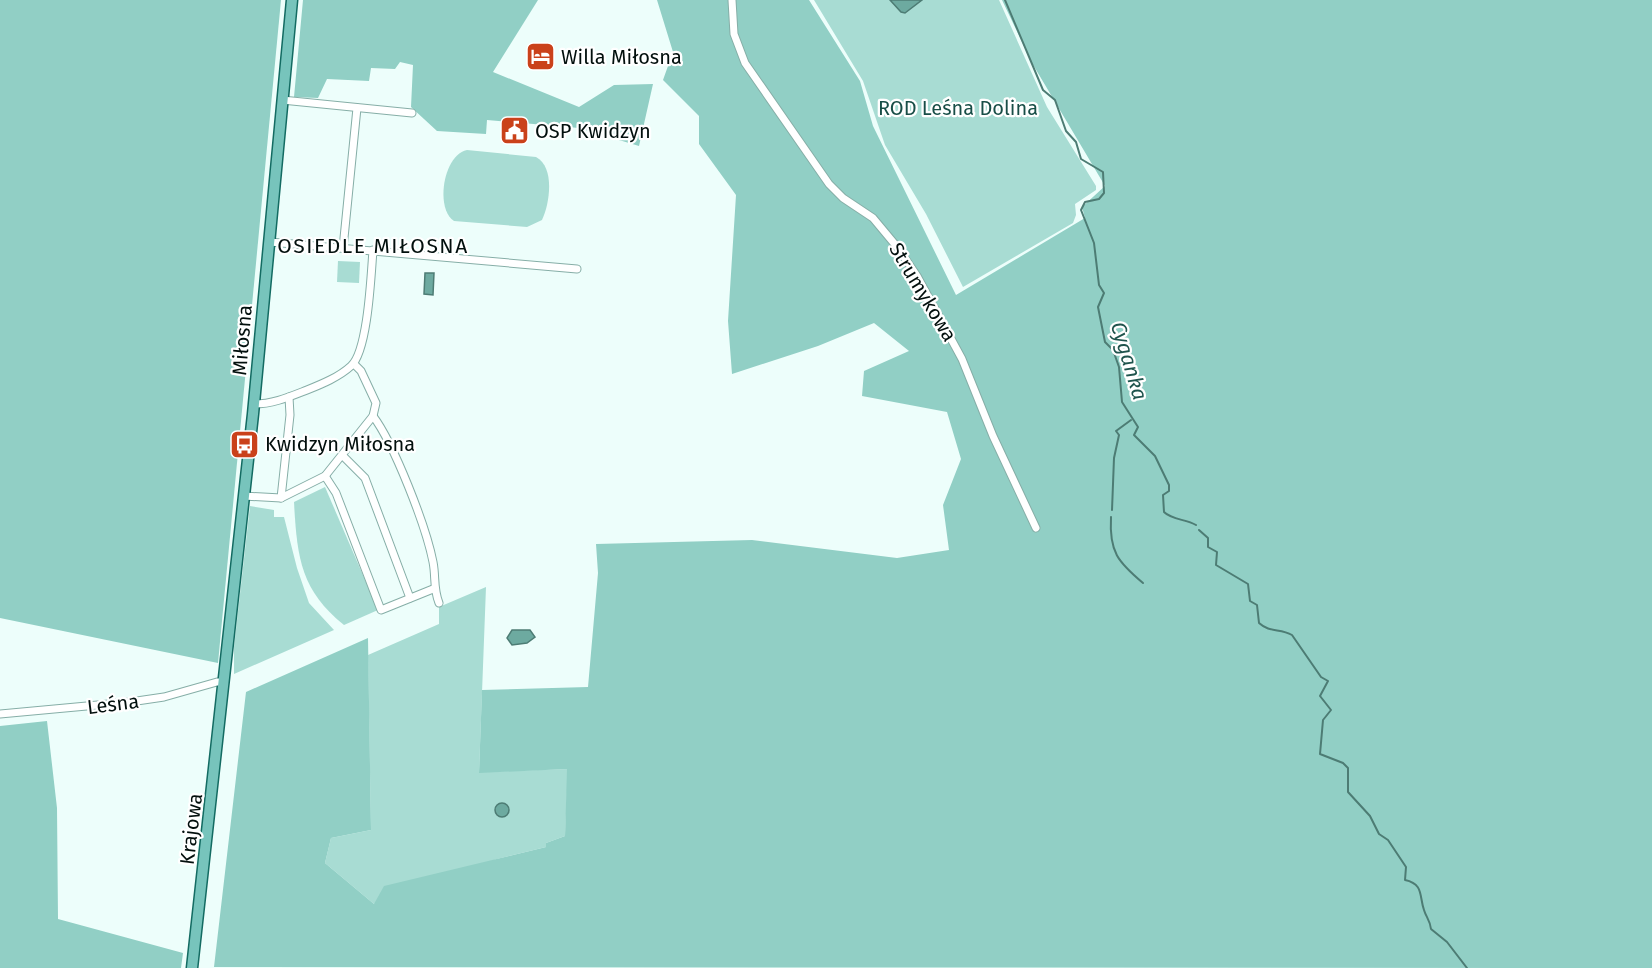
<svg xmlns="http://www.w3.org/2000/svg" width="1652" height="968" font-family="'Fira Sans',sans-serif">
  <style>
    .green { fill: #a8dcd3 }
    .forest { fill: #91cfc5 }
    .water { fill: #6daaa0; stroke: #4d7c74; stroke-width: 1.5 }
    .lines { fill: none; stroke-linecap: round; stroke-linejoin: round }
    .stream { stroke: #4d7c74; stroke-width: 2 }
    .street-casing { stroke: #86aea7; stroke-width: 9 }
    .primary-casing { stroke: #136b62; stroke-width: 13 }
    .street { stroke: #fff; stroke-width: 7 }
    .primary { stroke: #77c4bc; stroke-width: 10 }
    .labels { text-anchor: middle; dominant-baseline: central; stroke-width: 4.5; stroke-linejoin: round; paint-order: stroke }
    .poi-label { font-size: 20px; fill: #020f0d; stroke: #fff; text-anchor: start }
    .park-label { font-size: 20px; fill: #184e47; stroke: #fff }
    .street-label { font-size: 20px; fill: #020f0d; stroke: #fff }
    .neighbourhood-label { font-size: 21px; letter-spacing: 1.5px; fill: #020f0d; stroke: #fff }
    .water-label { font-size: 21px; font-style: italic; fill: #1f544d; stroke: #fff }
  </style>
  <rect width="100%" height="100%" fill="#edfefb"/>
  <g class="green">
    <polygon points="814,0 999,0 1047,107 1096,186 1096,190 1075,204 1076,215 1073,223 963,287 926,214 885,145 863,81"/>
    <path d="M467 150 536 157C555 167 550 203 542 220L527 227 454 221C435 209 443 155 467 150Z"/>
    <polygon points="338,261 360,262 359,283 337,282"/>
    <path d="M325 487 378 610 344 625C300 590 297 556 294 502Z"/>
    <polygon points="250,506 274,510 274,517 284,517 297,568 309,603 334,630 234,674 234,647"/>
    <polygon points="486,587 479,772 568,769 565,836 546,843 546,847 497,859 374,904 325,863 331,838 371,830 368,655 439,624 439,607"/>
  </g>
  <g class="forest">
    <polygon points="0,0 281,0 218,663 0,618"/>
    <polygon points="303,0 538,0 493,72 579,107 614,85 653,84 639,146 579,128 487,120 486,134 437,131 411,107 413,65 400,62 395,69 371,68 369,81 327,79 318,98 294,97"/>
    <polygon points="657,0 809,0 860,81 873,126 956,295 1085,218 1082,207 1105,186 1032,63 1002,0 1652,0 1652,968 214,967 246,692 368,638 371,830 331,838 325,863 374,904 384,886 546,847 546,843 565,836 567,769 479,773 482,690 588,687 598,573 596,544 752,540 897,558 949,550 943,505 961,459 947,412 862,396 864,371 909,351 874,323 818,346 732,374 728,321 736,195 699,144 699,116 663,80 673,52"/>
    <polygon points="47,721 57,808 58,919 183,953 181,968 0,968 0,726"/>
  </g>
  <g class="water">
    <polygon points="890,0 922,0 905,13 901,12"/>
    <polygon points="425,273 434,273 433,295 424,294"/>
    <polygon points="512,630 530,630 535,637 527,643 512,645 507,638"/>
    <circle cx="502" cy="810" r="7"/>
  </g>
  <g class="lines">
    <g class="stream">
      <path d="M1005 0 1043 90 1055 100 1066 131 1076 142 1081 159 1103 172 1104 193 1099 199 1085 202 1081 210 1094 243 1099 285 1104 293 1098 307 1105 342 1113 350 1119 367 1122 402 1138 427 1134 435 1155 456 1169 485V491L1163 495 1164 512C1172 520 1186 519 1196 525"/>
      <polyline points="1112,510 1114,458 1119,435 1116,431 1131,420"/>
      <path d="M1111 517C1109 552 1118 562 1143 583"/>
      <path d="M1199 530 1208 538V547L1217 552 1216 565 1248 584 1250 601 1257 605 1259 623C1270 633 1280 628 1292 635L1321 677 1328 681 1320 696 1331 710 1323 720 1320 754 1343 763 1348 768V792L1370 816 1379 834 1388 840 1406 867 1405 880C1424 884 1419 896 1424 910 1426 917 1430 920 1431 929L1447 942 1467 968"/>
    </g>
    <defs>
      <g id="street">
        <polyline points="732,0 734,34 745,63 829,184 843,198 873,218 898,248 917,276 962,359 993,436 1036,528"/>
        <polyline points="282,100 412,113"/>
        <polyline points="270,242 577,269"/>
        <polyline points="343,248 357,108"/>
        <path d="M254 404C273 404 289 397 307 390 322 384 339 377 351 366 368 351 371 275 373 250"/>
        <path d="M373 416C394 444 426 526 433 562 436 577 433 588 439 603"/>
        <polyline points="342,455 365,478 410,598"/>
        <polyline points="325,476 336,493 381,610 433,589"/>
        <polyline points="244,496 281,498 325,476 373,416 376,403 361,371 354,364"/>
        <polyline points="281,498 290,415 289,397"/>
        <polyline points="0,714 130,702 164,697 217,682 224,682"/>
      </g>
      <polyline id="primary" points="192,968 253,414 292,0"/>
    </defs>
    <use href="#street" class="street-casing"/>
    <use href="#primary" class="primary-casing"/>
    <use href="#street" class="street"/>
    <use href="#primary" class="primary"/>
  </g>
  <defs>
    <symbol id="hotel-square" viewBox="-11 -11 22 22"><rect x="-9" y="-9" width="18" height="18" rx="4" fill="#ca411a" stroke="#fff"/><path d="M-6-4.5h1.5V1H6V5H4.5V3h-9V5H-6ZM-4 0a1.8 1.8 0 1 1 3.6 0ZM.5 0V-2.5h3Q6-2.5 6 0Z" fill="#fff"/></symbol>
    <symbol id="civic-square" viewBox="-11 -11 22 22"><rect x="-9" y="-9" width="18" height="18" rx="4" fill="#ca411a" stroke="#fff"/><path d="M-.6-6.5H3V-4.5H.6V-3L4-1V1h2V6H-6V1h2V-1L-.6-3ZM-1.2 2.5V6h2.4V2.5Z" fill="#fff"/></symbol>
    <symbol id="bus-square" viewBox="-11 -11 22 22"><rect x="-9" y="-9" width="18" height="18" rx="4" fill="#ca411a" stroke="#fff"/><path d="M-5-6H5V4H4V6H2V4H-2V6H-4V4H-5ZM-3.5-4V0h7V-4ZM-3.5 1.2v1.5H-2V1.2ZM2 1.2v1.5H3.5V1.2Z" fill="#fff"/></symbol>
  </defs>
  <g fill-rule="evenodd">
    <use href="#hotel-square" x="524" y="40" width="33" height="33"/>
    <use href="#civic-square" x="498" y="114" width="33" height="33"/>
    <use href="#bus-square" x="228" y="428" width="33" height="33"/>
  </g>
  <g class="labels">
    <g class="poi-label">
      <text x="561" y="57">Willa Miłosna</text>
      <text x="535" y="131">OSP Kwidzyn</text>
      <text x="265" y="444">Kwidzyn Miłosna</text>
    </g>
    <g class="park-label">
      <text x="958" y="108">ROD Leśna Dolina</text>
    </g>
    <g class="street-label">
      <text transform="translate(923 292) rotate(59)">Strumykowa</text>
      <text transform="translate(242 340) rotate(-85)">Miłosna</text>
      <text transform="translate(113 704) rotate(-7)">Leśna</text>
      <text transform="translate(191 829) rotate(-83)">Krajowa</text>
    </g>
    <g class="neighbourhood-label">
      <text x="373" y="246">OSIEDLE MIŁOSNA</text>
    </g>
    <g class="water-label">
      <text transform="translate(1129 361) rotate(73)">Cyganka</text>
    </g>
  </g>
</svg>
